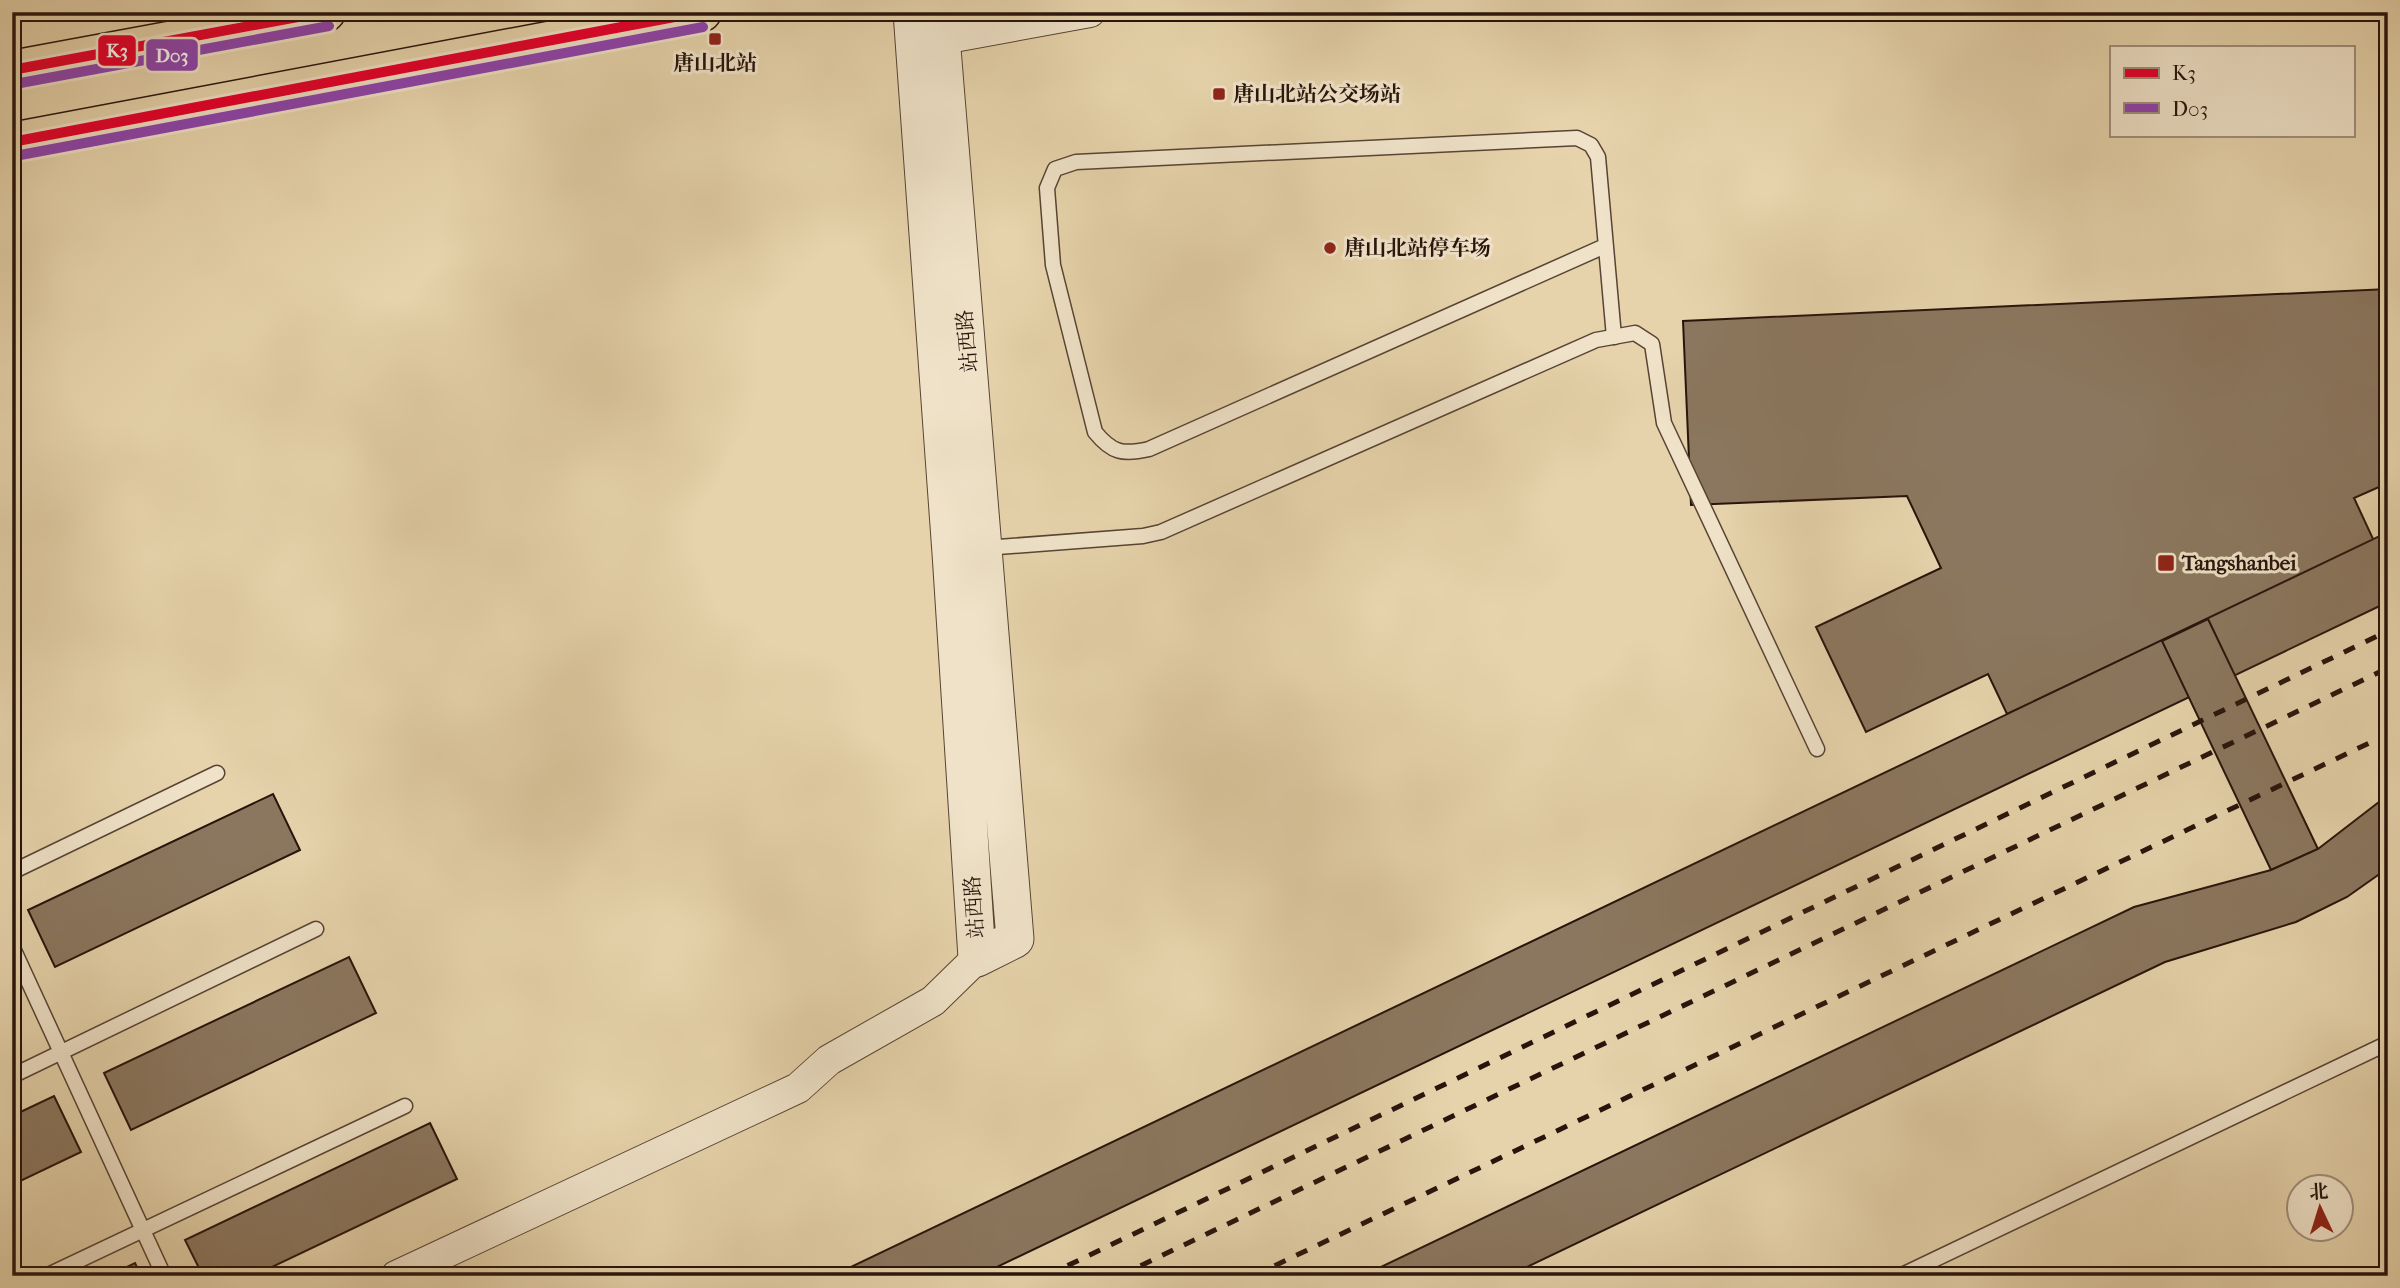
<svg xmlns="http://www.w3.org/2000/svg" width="2400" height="1288" font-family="'IM FELL French Canon','Noto Serif SC',serif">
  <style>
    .building { fill: #8b775f; stroke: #28140c; stroke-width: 2 }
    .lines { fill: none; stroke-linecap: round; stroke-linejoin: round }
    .service-casing { stroke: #584434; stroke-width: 17 }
    .minor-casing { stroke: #584434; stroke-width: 32 }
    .tertiary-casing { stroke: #584434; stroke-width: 39 }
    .primary-casing { stroke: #28140c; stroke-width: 41 }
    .service { stroke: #efe2c8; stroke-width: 14 }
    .minor { stroke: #efe2c8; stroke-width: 30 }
    .tertiary { stroke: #efe2c8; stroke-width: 37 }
    .primary { stroke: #e6d3ab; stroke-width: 38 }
    .rail { stroke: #28140c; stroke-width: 5; stroke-dasharray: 12 12; stroke-linecap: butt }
    .bus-1-casing { stroke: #efe2c8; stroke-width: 16 }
    .bus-2-casing { stroke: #efe2c8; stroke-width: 16 }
    .bus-1 { stroke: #e4002b; stroke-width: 10 }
    .bus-2 { stroke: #8e44ad; stroke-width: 10 }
    .poi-dot { fill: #8f2418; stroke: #efe2c8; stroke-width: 2.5 }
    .labels { text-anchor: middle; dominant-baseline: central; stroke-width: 6; stroke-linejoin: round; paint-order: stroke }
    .poi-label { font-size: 21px; font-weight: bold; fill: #28140c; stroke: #efe2c8; text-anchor: start }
    .street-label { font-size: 21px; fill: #28140c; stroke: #efe2c8 }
    .line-badge { stroke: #efe2c8; stroke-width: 2.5 }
    .badge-label { font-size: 19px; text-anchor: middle; font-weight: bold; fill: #fff }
  </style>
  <rect width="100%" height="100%" fill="#e6d3ab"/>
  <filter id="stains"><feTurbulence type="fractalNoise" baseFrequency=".00286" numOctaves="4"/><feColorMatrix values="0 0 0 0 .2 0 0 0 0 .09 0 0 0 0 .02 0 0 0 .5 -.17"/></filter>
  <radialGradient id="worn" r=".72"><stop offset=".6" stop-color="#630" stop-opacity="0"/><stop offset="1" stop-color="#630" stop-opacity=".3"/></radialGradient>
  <g class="building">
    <polygon points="2388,289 2388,483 2354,498 2374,541 2007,714 1988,674 1866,732 1816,627 1941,568 1907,496 1691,505 1683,321"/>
    <polygon points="2388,532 2388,602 978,1276 832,1276"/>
    <polygon points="2208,619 2318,849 2271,870 2162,641"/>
    <polygon points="273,794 300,850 55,967 28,910"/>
    <polygon points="2388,795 2388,868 2347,897 2296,922 2165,962 1508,1276 1362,1276 2134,907 2271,870 2318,849"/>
    <polygon points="349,957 376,1013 131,1130 104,1073"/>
    <polygon points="54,1096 81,1152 12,1185 12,1116"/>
    <polygon points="430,1123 457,1179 253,1276 203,1276 185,1240"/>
    <polygon points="135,1263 141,1276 108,1276"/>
  </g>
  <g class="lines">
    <defs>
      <g id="service">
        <path d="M1605 246 1149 449C1123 455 1112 453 1095 432L1053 265 1047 188 1055 169 1076 162 1577 138 1591 145 1598 157 1614 337"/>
        <polyline points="985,548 1143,536 1161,532 1596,340 1635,333 1652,344 1664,423 1817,749"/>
        <polyline points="12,872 217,773"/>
        <polyline points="12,946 164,1276"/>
        <polyline points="12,1076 316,929"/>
        <polyline points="46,1276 405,1106"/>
        <polyline points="1900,1276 2388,1043"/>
      </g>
      <g id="minor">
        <polyline points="921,43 1090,12"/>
        <polyline points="396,1276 798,1088 829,1060 933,1001 977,958"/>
      </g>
      <polyline id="tertiary" points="912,12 951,553 977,958 1015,939 939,12"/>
      <g id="primary">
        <polyline points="12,70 326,12"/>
        <polyline points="12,142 702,12"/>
      </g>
    </defs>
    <use href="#service" class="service-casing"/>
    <use href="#minor" class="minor-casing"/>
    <use href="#tertiary" class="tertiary-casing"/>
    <use href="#primary" class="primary-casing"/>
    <use href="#service" class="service"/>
    <use href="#minor" class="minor"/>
    <use href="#tertiary" class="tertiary"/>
    <use href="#primary" class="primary"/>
    <g class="rail">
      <polyline points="1046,1276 2388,631"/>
      <polyline points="1119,1276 2388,668"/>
      <polyline points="1253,1276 2388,734"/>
    </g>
    <defs>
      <g id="bus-1">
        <polyline points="12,70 325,12"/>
        <polyline points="12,142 701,12"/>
      </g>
      <g id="bus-2">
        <polyline points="15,84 329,26"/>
        <polyline points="15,156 703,27"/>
      </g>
    </defs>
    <use href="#bus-1" class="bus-1-casing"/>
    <use href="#bus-2" class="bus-2-casing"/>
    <use href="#bus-1" class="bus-1"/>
    <use href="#bus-2" class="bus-2"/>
  </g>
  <g class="poi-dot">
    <rect x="708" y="32" width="14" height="14" rx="3.5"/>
    <rect x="1212" y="87" width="14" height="14" rx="3.5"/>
    <circle cx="1330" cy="248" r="7"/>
    <rect x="2157" y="554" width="18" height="18" rx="3.5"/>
  </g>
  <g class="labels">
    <g class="poi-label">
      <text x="715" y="63" text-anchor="middle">唐山北站</text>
      <text x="1233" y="94">唐山北站公交场站</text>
      <text x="1344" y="248">唐山北站停车场</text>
      <text x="2182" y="563">Tangshanbei</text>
    </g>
    <g class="street-label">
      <text transform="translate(967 341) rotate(-95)">站西路</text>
      <text transform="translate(974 907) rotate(-94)">站西路</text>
    </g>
  </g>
  <g class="line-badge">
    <rect x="97" y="34" width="40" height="33" rx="7" fill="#e4002b"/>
    <rect x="145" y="38" width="54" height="34" rx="7" fill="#8e44ad"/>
  </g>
  <g class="badge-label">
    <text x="117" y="57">K3</text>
    <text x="172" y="62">D03</text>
  </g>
  <rect width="2400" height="1288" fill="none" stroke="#e6d3ab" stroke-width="42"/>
  <rect x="14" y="14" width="2372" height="1260" fill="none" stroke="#28140c" stroke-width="3.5"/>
  <rect x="21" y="21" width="2358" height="1246" fill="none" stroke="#28140c" stroke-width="2"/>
  <rect x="2110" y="46" width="245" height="91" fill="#efe2c8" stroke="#9f907d" stroke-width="2"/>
  <rect x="2124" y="68" width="35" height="10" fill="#e4002b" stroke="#9f907d" stroke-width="2"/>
  <text x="2172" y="80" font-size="21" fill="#28140c">K3</text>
  <rect x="2124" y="103" width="35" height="10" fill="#8e44ad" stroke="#9f907d" stroke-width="2"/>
  <text x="2172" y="116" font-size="21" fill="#28140c">D03</text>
  <g transform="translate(2320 1208) rotate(356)"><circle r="33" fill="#efe2c8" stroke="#9f907d" stroke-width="2"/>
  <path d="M0-5L12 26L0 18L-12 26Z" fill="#8f2418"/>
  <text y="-10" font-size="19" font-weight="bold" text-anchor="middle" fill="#28140c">北</text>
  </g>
  <rect width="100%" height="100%" filter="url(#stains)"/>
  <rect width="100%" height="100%" fill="url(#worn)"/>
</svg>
